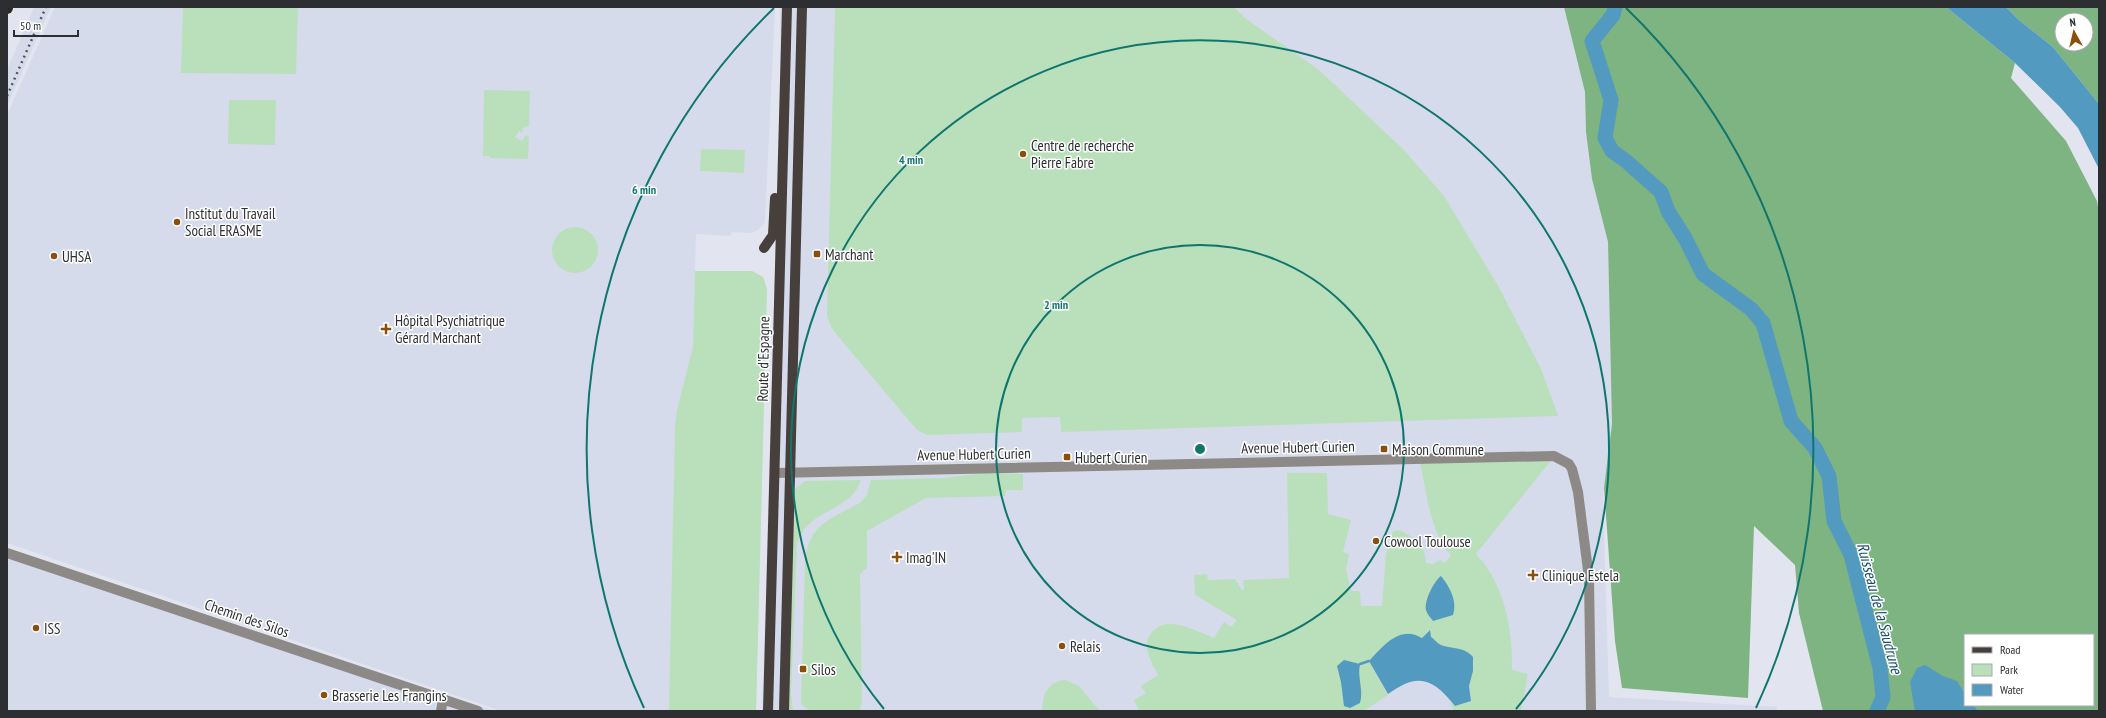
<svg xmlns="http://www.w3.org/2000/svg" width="2106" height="718" font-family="'PT Sans Narrow',sans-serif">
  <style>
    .built { fill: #d6dbec }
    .green { fill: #b9e0bb }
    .forest { fill: #7db482; fill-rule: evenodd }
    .water { fill: #529ac0 }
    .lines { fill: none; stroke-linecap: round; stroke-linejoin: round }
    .stream { stroke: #529ac0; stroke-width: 2.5 }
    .river { stroke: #529ac0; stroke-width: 15 }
    .minor { stroke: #8d8986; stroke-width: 10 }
    .major { stroke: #463f3b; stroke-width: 10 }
    .highway { stroke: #2e2722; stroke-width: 12 }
    .rail { stroke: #54555a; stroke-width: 2.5; stroke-dasharray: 2 4; stroke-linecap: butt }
    .ring { fill: none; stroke: #0f766e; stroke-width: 2 }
    .poi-dot { fill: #8b4f0c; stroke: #fff; stroke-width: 1.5 }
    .labels { text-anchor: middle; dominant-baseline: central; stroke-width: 3; stroke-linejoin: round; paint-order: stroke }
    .poi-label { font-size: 15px; fill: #2d2e31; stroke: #fff; text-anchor: start }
    .street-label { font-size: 15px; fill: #2d2e31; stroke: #fff }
    .water-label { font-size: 16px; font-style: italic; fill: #17506b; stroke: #fff }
    .centre { fill: #0f766e; stroke: #fff; stroke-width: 2 }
    .ring-label { font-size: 12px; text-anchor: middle; font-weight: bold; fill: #0f766e; stroke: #fff; stroke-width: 3; stroke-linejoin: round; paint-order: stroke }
  </style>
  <rect width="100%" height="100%" fill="#e2e5ef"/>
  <g class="built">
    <polygon points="34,7 51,7 7,106 7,70"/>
    <polygon points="55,7 775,7 765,222 758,230 751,233 732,232 730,236 696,234 695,271 752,271 763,277 767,289 756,711 501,711 7,543 7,115"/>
    <polygon points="780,7 1564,7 1585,92 1586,132 1592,179 1608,242 1612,424 1603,497 1609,697 1777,707 1777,711 762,711 780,109"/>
    <polygon points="7,548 495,711 7,711"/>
  </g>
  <g class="green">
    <polygon points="183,7 298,7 296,74 181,73"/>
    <polygon points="835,7 1234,7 1246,19 1318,69 1404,150 1444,196 1500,289 1542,371 1558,416 1061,432 1060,417 1022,418 1022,432 927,435 917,430 842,341 831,327 827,315"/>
    <polygon points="484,90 530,91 529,126 523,128 522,133 519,131 515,137 522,141 525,136 529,135 528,159 490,158 490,156 483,156"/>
    <polygon points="229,100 276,100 275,145 228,144"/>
    <polygon points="701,149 745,150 744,173 700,171"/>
    <circle cx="575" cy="250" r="23"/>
    <polygon points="695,271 752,271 763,277 767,289 756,711 669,711 675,426 677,410 693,346"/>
    <path d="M1548 460 1549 463 1476 554C1505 584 1513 631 1512 670L1528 674 1521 711H1454L1450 703 1451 702 1455 706 1471 701 1469 686 1474 663 1470 653 1440 645 1431 637 1429 630 1422 638C1402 625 1381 648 1369 661L1388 695 1364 711H1139L1134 700 1146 693 1141 686 1158 675C1151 662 1139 642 1154 630 1158 626 1163 624 1168 624 1184 624 1200 632 1214 638L1224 622 1231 627 1237 620 1195 595 1194 575 1207 574 1208 580 1235 579 1242 590 1244 589 1243 580 1289 578 1287 473H1327L1328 514 1351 520 1343 552 1349 554 1346 569 1351 591H1360L1361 606H1382L1386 554 1393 531 1399 530C1414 537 1426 545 1426 563L1433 564 1440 560 1445 563 1451 555C1431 536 1426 489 1420 463Z"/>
    <path d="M985 473 1023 474V490H1006L1005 496 926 498 867 531V568L860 574 862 702 860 709 856 711H811L802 705 801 701 805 562C808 524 831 519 861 502L867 495 871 480 943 478Z"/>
    <path d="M861 480C851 513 806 508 797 545L791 693 793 711H788L795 489 805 481Z"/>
    <path d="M1065 680 1079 686 1100 711H1042C1043 694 1047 682 1065 680Z"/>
  </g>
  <g class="forest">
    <path d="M1564 7H1946L2015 63 2011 78 2066 141 2097 201 2099 213V711H1823L1799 613 1795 565 1754 526 1748 698 1622 688 1615 641 1604 488 1612 424 1608 242 1592 179 1586 132 1585 92ZM1965 635H2093V705H1965Z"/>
    <path d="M2006 7H2099V104L2053 47 2019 20ZM2062 20H2086V44H2062Z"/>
  </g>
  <g class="water">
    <polygon points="1946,7 2006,7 2019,20 2053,47 2099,104 2099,169 2078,128 2060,107 2015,63"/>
    <path d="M1441 576C1449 586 1458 601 1453 615L1433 621C1431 618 1427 614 1426 610 1424 601 1434 581 1441 576Z"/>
    <path d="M1430 630 1431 637C1434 639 1437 643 1441 645 1452 649 1465 647 1473 657V671L1469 686 1471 701 1455 706C1433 678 1418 672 1388 694L1369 661C1382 647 1400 624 1422 638Z"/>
    <path d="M1344 660 1360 664C1357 678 1364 690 1360 703L1350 708 1344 706 1341 682 1337 666Z"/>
    <polygon points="1925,665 1943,676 1957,681 1965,694 1965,705 1973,705 1978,711 1915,711 1910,682 1917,668"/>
  </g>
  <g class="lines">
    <polyline class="stream" points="1360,664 1369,661"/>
    <polyline class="river" points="1615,7 1613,15 1592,41 1611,100 1605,138 1612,151 1626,161 1661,192 1668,211 1686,240 1703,274 1751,309 1763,323 1791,421 1815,448 1829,476 1834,521 1851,555 1880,668 1883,697 1877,711"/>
    <g class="minor">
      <polyline points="775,473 1554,456 1569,464 1572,469 1578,492 1589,578 1591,711"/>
      <polyline points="7,553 478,711"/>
      <polyline points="441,711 443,699"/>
    </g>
    <g class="major">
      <polyline points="764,248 773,235 775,198"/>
      <polyline points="768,711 787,7"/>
      <polyline points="784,711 802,7"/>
    </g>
    <polyline class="highway" points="7,8 7,7"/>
    <polyline class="rail" points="7,96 46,7"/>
  </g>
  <g class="ring">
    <circle cx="1200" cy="449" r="204"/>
    <path d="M884 709A409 409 0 1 1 1516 709"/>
    <path d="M644 708A613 613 0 0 1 774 8M1626 8A613 613 0 0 1 1756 708"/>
  </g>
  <g class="poi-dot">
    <circle cx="1023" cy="154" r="4"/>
    <circle cx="177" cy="222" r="4"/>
    <rect x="813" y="250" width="8" height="8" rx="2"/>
    <circle cx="54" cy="256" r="4"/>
    <path d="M384 323h4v4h4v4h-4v4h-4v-4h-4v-4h4z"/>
    <rect x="1380" y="445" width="8" height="8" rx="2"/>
    <rect x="1063" y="453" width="8" height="8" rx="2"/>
    <circle cx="1376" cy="541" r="4"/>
    <path d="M895 551h4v4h4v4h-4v4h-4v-4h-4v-4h4z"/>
    <path d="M1531 569h4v4h4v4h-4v4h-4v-4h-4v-4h4z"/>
    <circle cx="36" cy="628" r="4"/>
    <circle cx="1062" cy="646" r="4"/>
    <rect x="799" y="665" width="8" height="8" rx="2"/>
    <circle cx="324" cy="695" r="4"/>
  </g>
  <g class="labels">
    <g class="poi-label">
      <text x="1031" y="145">Centre de recherche<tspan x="1031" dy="17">Pierre Fabre</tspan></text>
      <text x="185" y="213">Institut du Travail<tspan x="185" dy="17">Social ERASME</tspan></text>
      <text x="825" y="254">Marchant</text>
      <text x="62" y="256">UHSA</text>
      <text x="395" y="320">Hôpital Psychiatrique<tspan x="395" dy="17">Gérard Marchant</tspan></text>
      <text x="1392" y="449">Maison Commune</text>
      <text x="1075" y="457">Hubert Curien</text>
      <text x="1384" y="541">Cowool Toulouse</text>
      <text x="906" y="557">Imag'IN</text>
      <text x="1542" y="575">Clinique Estela</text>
      <text x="44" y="628">ISS</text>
      <text x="1070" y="646">Relais</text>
      <text x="811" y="669">Silos</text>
      <text x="332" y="695">Brasserie Les Frangins</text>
    </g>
    <g class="street-label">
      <text transform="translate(763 359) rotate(-89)">Route d'Espagne</text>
      <text transform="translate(1298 447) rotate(-1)">Avenue Hubert Curien</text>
      <text transform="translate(974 454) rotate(-1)">Avenue Hubert Curien</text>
      <text transform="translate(247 618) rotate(19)">Chemin des Silos</text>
    </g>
    <g class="water-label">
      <text transform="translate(1880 608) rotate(75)">Ruisseau de la Saudrune</text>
    </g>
  </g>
  <circle cx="1200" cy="449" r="6" class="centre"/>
  <g class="ring-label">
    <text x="911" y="164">4 min</text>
    <text x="644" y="194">6 min</text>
    <text x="1056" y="309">2 min</text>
  </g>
  <rect width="2106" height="718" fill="none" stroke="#2d2e31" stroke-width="16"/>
  <rect x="1964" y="634" width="130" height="72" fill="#ffffff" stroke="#ababad"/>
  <rect x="1972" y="647" width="20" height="6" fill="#463f3b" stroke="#ababad"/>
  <text x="2000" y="654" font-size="12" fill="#2d2e31">Road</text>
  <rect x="1972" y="664" width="20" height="12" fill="#b9e0bb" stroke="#ababad"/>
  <text x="2000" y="674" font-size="12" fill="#2d2e31">Park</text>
  <rect x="1972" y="684" width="20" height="12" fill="#529ac0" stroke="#ababad"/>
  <text x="2000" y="694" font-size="12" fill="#2d2e31">Water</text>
  <g transform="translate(2074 32) rotate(352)"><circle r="19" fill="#ffffff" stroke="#ababad"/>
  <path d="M0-3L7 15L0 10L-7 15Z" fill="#8b4f0c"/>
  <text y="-6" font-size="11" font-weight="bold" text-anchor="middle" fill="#2d2e31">N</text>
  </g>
  <path d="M14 30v6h64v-6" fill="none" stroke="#2d2e31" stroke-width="2"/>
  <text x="20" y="30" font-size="12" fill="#2d2e31" stroke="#ffffff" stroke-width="3" paint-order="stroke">50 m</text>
</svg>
